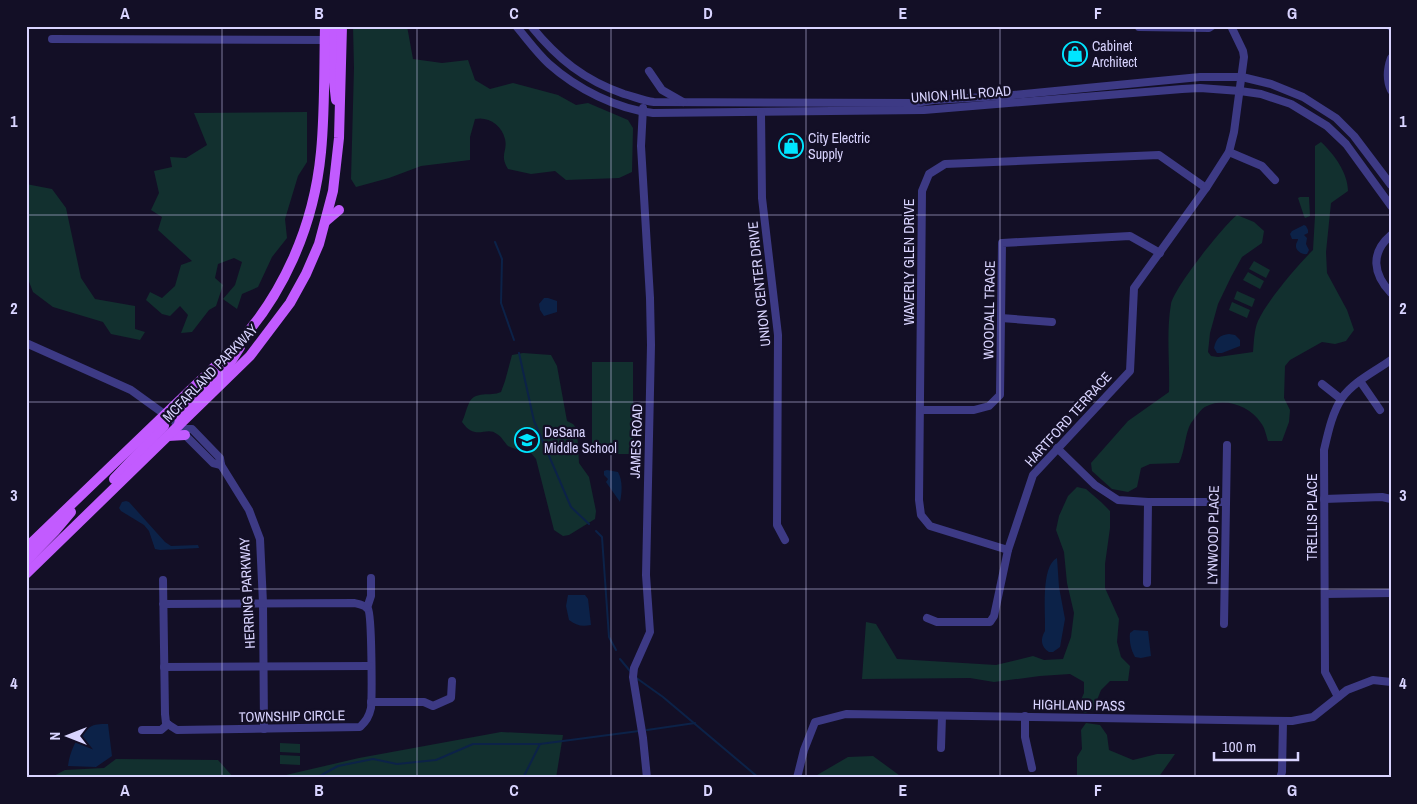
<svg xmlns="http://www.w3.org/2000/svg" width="1417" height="804" font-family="'Archivo Narrow',sans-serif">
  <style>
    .green { fill: #12302f }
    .water { fill: #0c2248 }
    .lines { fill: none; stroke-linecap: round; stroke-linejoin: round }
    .stream { stroke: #0c2248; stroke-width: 2 }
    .minor { stroke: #3d3a85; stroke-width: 8 }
    .major { stroke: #c25bff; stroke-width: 10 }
    .grid { fill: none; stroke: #d9d4ff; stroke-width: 1; stroke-opacity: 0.55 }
    .labels { text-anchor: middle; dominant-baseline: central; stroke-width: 4.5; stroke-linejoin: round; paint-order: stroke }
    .poi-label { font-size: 14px; fill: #d9d4ff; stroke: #130f26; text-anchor: start }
    .street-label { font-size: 14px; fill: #d9d4ff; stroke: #130f26 }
    .neatline { fill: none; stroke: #d9d4ff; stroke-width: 2 }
    .grid-label { font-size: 16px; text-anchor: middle; font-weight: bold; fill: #d9d4ff }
  </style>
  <rect width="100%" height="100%" fill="#130f26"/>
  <g class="green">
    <path d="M353 26H407L413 59 442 63 468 60 475 80 490 89 513 83 558 95 576 105 588 103 628 120 633 128 632 172 619 178 566 180 555 171 531 174 508 169C499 155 508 151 505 139 502 125 488 116 475 119L470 137V160L421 166 389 178 356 187 351 179 354 68Z"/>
    <polygon points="307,112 307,162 298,176 285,219 287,238 272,257 258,287 242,294 237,309 223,299 235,285 242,262 234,258 218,264 215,278 223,285 216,306 209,310 192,332 181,333 188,315 180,306 170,316 162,314 146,300 150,292 162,298 175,286 181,265 192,261 158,230 162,217 151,210 159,193 154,171 172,167 170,157 186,158 207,145 194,113"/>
    <path d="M1321 142C1334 154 1348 173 1348 191L1331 203 1326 252 1327 273 1347 310 1354 330 1346 341 1335 344 1322 342 1290 360 1285 366 1284 398 1290 410 1289 422 1282 441H1268C1266 435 1265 428 1261 423 1250 406 1225 397 1207 406 1201 408 1195 418 1191 423 1185 433 1185 451 1179 463L1150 464 1141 468 1137 487 1128 492 1112 489 1092 471 1091 463 1128 421 1169 392C1170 363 1166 333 1171 304 1174 288 1223 226 1237 215L1254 222 1264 231 1262 243 1242 257 1231 277 1218 304 1210 333 1208 352 1211 356 1218 357 1253 352C1254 342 1254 330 1258 321 1267 301 1297 266 1313 250L1315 216V146Z"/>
    <polygon points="26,184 52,189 66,208 81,278 95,299 135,306 135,329 145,332 140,340 111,334 103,322 53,307 33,292 28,279 26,277"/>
    <polygon points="1300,197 1309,197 1310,216 1305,218 1304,216 1298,198"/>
    <polygon points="1254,261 1270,270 1266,278 1249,269"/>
    <polygon points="1248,272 1264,281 1260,289 1243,280"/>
    <polygon points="1237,291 1255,299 1252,307 1234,299"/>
    <polygon points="1232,302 1250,310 1247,318 1229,310"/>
    <path d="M523 353 551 355 557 366 567 421 573 424 577 429 579 463 589 477 596 511 595 519 569 535 563 536 554 530 536 459 531 453C524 450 515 450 508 446 504 442 502 437 497 434 486 425 476 442 462 422 465 416 466 409 469 403 475 390 490 397 501 392L505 381 512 355Z"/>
    <rect x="592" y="362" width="41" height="92"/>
    <polygon points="1077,487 1086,489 1101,502 1110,511 1110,528 1105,564 1105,588 1119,619 1117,642 1121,657 1130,666 1128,681 1110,681 1101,690 1093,710 1085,713 1077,709 1084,693 1084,682 1070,674 1040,676 994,682 970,678 862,679 866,622 876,624 897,659 996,665 1033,656 1044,660 1063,659 1071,637 1074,613 1067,583 1064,552 1056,530 1059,516 1068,496"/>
    <polygon points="1086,723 1100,725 1107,735 1109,750 1133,760 1157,754 1175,754 1158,778 1077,778 1077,757 1082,749 1081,730"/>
    <polygon points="501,732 563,735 556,778 273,778 359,758"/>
    <polygon points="280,743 300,744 300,753 280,752"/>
    <polygon points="280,755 300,756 300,765 280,764"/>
    <polygon points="873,756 903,778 812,778 848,757"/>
    <polygon points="116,759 218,760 234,778 50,778 65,770 104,768"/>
  </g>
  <g class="water">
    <path d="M1304 225 1306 226 1308 230V233L1304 235 1307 238 1306 244 1309 250 1307 254C1303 255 1295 251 1296 245 1296 243 1298 241 1298 239H1292L1290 234 1292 231Z"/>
    <polygon points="544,298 548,298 557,301 557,312 544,316 540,310 539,304"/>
    <path d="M1229 334 1235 335 1240 340V346L1222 353H1217L1214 348C1216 338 1220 335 1229 334Z"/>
    <path d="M607 470 618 472C623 481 622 493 620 502L606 482 608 479 604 475V471Z"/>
    <polygon points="126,501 129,502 165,542 171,546 198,545 199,548 160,550 155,549 149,531 144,525 121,511 119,508 122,502"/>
    <path d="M1057 558 1059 587 1065 619 1060 647 1053 652H1049C1041 647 1040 639 1045 631 1046 614 1040 567 1057 558Z"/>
    <path d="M568 595H585L588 599 591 625C581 627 576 625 569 620L566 606Z"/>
    <path d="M1134 630 1148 631 1151 656 1141 658 1135 657C1131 650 1129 641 1130 633Z"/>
    <path d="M108 724 112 756 96 767 68 766C70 751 78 732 92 726 96 724 103 724 108 724Z"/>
  </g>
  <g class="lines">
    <g class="stream">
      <polyline points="495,242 502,259 501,303 514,340"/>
      <polyline points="519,353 534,421 571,507 589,524"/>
      <polyline points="596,531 602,537 609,637 616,650"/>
      <polyline points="620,659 630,671"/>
      <polyline points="635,677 663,697 759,778"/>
      <polyline points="647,730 695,723"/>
      <polyline points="316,778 338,766 373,759 397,764 436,760 473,744 540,744 639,731"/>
      <polyline points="523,778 540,744"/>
    </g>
    <g class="minor">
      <path d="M516 26C527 39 537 53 549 64 577 89 617 109 653 113L924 110 1182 89 1200 88 1240 91 1261 94 1291 104 1327 126 1346 144 1391 206"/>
      <path d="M531 26C558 59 584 80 624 94 635 97 644 101 654 102L915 103 933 100 1003 96 1200 77H1242L1271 84 1303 97 1336 118 1354 136 1391 185"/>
      <polyline points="1390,26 1391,27"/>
      <polyline points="1139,27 1209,28 1212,26"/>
      <polyline points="52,39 330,40"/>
      <path d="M1391 58C1387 69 1386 79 1391 90"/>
      <polyline points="649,71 662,90 683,102"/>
      <polyline points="643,108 641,146 650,298 651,345 646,575 650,632 634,668 633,677 643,738 647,778"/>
      <polyline points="761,113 762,198 778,335 777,525 785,540"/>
      <polyline points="1229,152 1262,166 1275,180"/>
      <path d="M1391 235C1370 253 1373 274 1391 293"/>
      <polyline points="1001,318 1052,322"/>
      <polyline points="26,343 131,390 185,429 192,429 220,458 221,465 249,510 260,539 263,603 264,729"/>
      <polyline points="1360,381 1380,410"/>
      <polyline points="1322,384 1341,399"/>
      <polyline points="920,410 974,410 989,406 1000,395 1002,243 1130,236 1160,253"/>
      <polyline points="185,430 185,435 213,463 221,465"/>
      <polyline points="1057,448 1095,485 1118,500 1148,502 1226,502"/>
      <polyline points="1324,499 1382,497 1391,499"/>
      <polyline points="1008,550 930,526 921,515 919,500 922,191 929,174 945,164 1159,155 1206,188"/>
      <path d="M163 580 165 714 166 723 177 730 360 727C366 721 369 717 371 708 372 697 372 615 368 609 365 605 359 604 354 603L163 604"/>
      <polyline points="1147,583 1148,502"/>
      <polyline points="1325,594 1391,593"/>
      <polyline points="367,608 371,596 371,578"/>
      <polyline points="927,618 937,622 990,622 994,616 1008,550 1033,475 1130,371 1134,288 1206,188 1229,152 1234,132 1244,57 1243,51 1231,26"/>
      <polyline points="1224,624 1227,445"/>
      <polyline points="164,667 370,666"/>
      <path d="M1338 697 1325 672 1324 450C1328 433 1332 413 1342 398 1353 382 1374 372 1391 360"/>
      <polyline points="371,702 424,702 433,706 451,698 452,681"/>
      <polyline points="1025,716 1025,737 1032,768"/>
      <polyline points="142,730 161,730 168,724"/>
      <polyline points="941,748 942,716"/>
      <polyline points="797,778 804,750 815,722 846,714 1292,721 1313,717 1347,690 1373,680 1391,682"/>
      <polyline points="1280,778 1282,772 1283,721"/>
    </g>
    <g class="major">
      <polyline points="334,26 333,73 336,100"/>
      <polyline points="326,221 339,210"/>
      <polyline points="179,425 181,413 230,363 240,347"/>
      <polyline points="168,436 185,435"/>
      <polyline points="114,479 164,426 165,415"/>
      <path d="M26 548 232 350C283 297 314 226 321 152 325 111 324 68 325 26"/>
      <polyline points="26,561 55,531 71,512"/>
      <polyline points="26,574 250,356 290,303 306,274 319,244 333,191 339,138 342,26"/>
    </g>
  </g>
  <path class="grid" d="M222 26V778M417 26V778M611 26V778M806 26V778M1000 26V778M1195 26V778M26 215H1391M26 402H1391M26 589H1391"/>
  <defs>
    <symbol id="shop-ring" viewBox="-11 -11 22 22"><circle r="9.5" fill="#130f26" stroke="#00e5ff" stroke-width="1.5"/><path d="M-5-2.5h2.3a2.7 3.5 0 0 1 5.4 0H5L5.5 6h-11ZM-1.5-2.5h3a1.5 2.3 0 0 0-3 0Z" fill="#00e5ff"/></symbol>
    <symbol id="school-ring" viewBox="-11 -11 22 22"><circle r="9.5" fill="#130f26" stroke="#00e5ff" stroke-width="1.5"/><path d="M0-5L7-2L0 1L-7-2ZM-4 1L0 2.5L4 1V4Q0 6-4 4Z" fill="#00e5ff"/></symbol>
  </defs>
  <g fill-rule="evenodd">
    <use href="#shop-ring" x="1061" y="40" width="28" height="28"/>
    <use href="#shop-ring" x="777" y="132" width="28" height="28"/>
    <use href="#school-ring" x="513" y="426" width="28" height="28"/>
  </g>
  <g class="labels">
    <g class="poi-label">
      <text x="1092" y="46">Cabinet<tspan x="1092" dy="16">Architect</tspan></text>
      <text x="808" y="138">City Electric<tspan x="808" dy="16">Supply</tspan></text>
      <text x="544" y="432">DeSana<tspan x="544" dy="16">Middle School</tspan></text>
    </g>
    <g class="street-label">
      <text transform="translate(961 94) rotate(-4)">UNION HILL ROAD</text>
      <text transform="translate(909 262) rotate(-90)">WAVERLY GLEN DRIVE</text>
      <text transform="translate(759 284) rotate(-96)">UNION CENTER DRIVE</text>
      <text transform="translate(989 310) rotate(-89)">WOODALL TRACE</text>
      <text transform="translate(210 373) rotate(-46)">MCFARLAND PARKWAY</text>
      <text transform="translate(1068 419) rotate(-48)">HARTFORD TERRACE</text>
      <text transform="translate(636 441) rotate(-88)">JAMES ROAD</text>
      <text transform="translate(1312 517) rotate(-90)">TRELLIS PLACE</text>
      <text transform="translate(1213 535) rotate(-89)">LYNWOOD PLACE</text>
      <text transform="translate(247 593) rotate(-93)">HERRING PARKWAY</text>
      <text transform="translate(1079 705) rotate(1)">HIGHLAND PASS</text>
      <text transform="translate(292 716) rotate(-1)">TOWNSHIP CIRCLE</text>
    </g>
  </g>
  <rect width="1417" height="804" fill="none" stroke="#130f26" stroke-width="55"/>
  <g transform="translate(68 736) rotate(270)" stroke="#130f26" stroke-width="4" paint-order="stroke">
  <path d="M0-4L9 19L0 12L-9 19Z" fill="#d9d4ff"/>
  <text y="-8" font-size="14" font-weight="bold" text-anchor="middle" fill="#d9d4ff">N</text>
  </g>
  <path d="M1214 752v8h84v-8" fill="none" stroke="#d9d4ff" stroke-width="2.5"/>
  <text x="1222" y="752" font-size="15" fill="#d9d4ff" stroke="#130f26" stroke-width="4" paint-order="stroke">100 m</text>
  <rect x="28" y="28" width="1362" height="748" class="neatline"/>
  <g class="grid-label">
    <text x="125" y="19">A</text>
    <text x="319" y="19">B</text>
    <text x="514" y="19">C</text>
    <text x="708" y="19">D</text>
    <text x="903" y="19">E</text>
    <text x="1098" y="19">F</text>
    <text x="1292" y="19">G</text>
    <text x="14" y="127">1</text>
    <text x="1403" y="127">1</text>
    <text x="14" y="314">2</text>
    <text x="1403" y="314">2</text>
    <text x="14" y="501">3</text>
    <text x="1403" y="501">3</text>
    <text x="14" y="689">4</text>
    <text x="1403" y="689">4</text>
    <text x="125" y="796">A</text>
    <text x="319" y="796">B</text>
    <text x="514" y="796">C</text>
    <text x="708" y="796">D</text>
    <text x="903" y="796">E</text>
    <text x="1098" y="796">F</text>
    <text x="1292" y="796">G</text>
  </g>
</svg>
